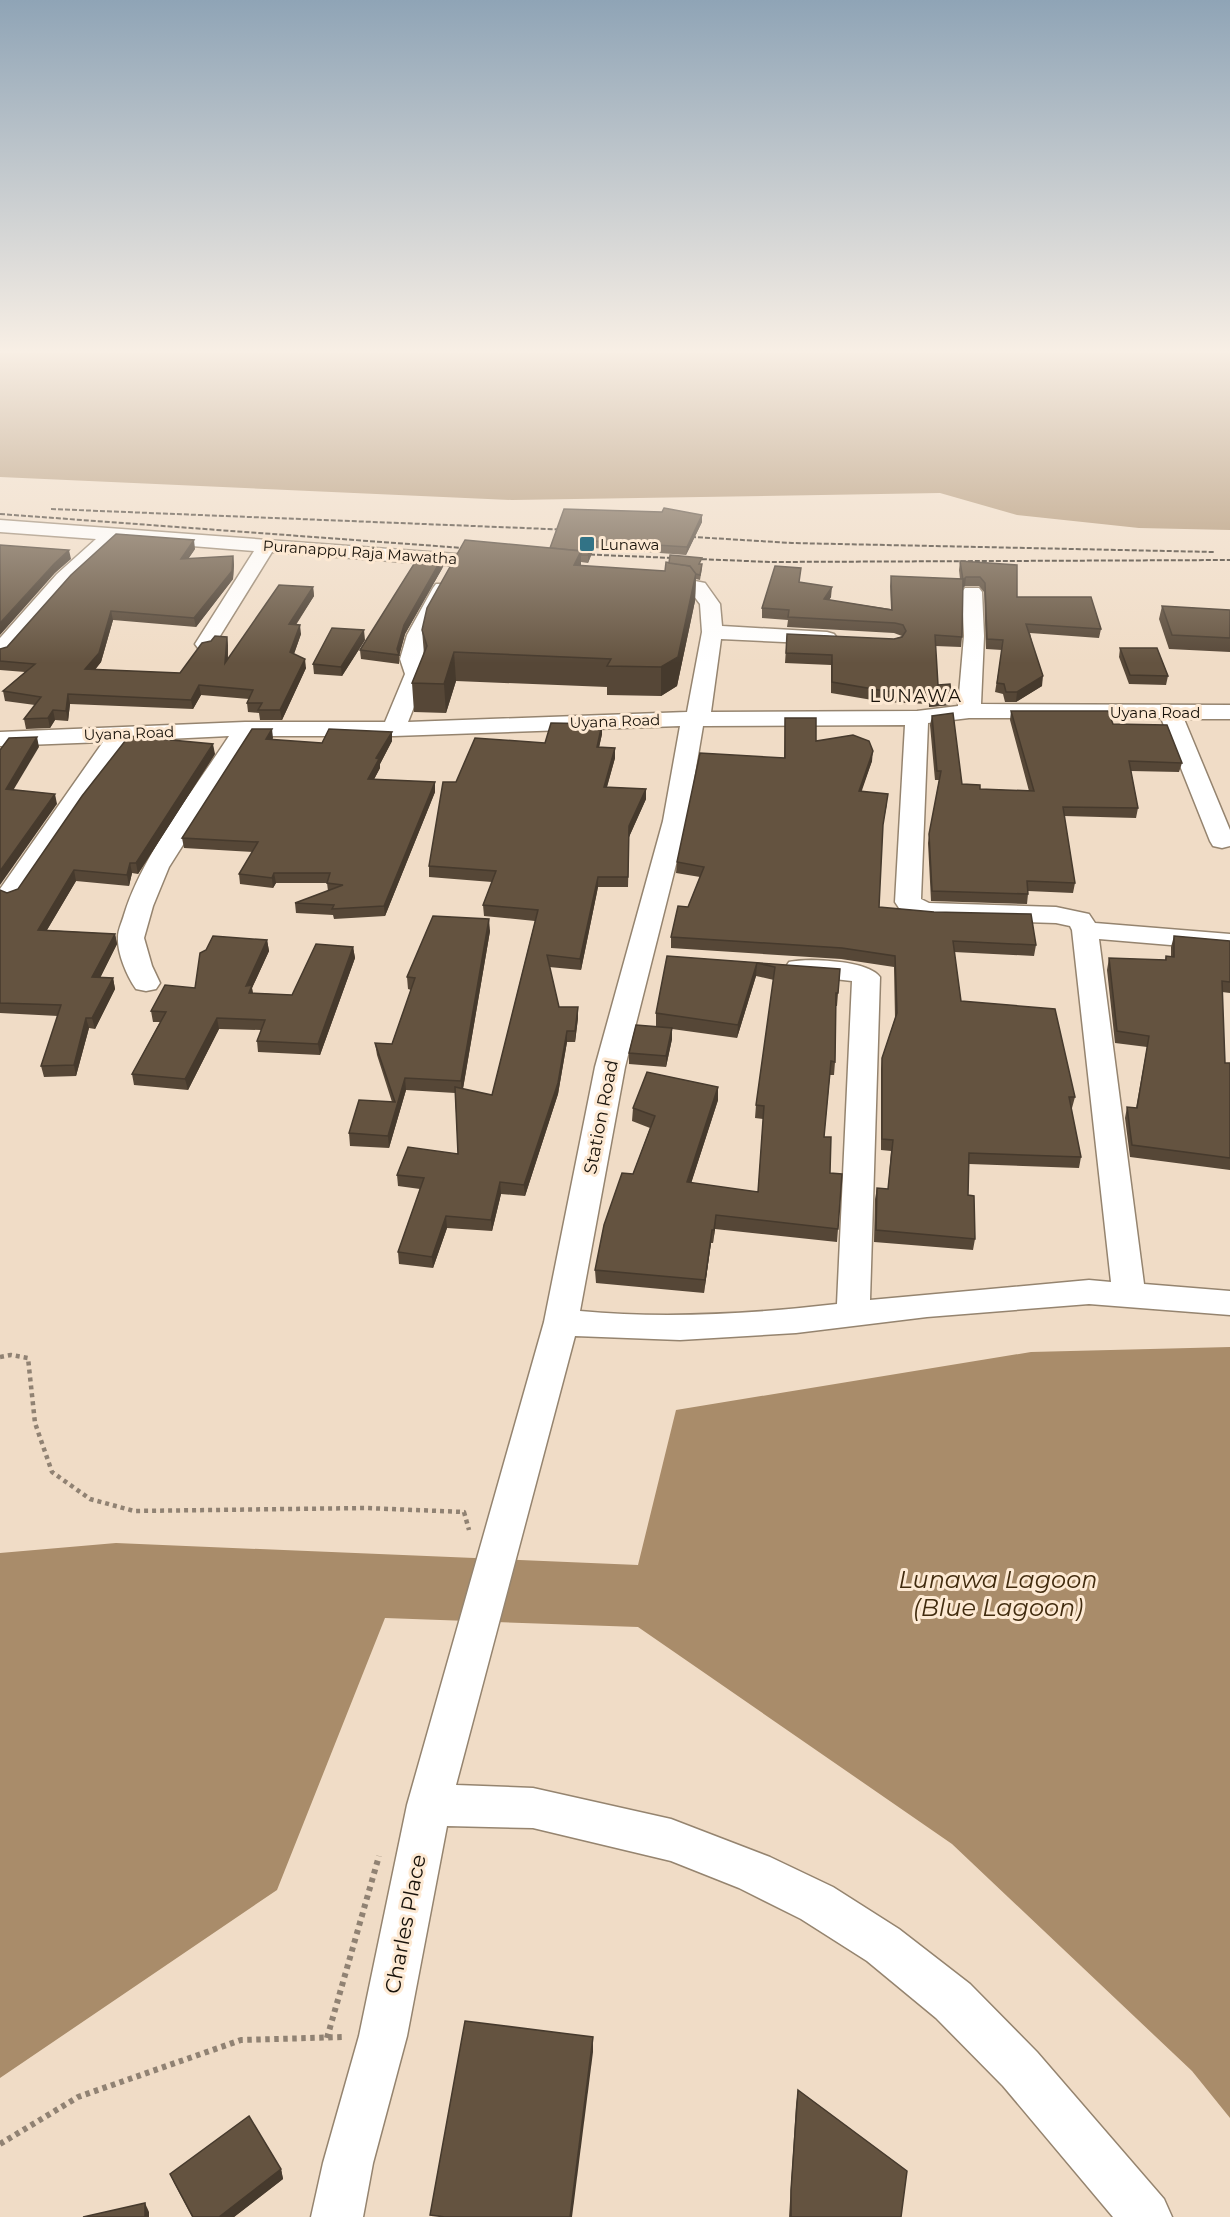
<svg xmlns="http://www.w3.org/2000/svg" width="1230" height="2217" font-family="Montserrat,sans-serif">
  <style>
    .water { fill: #a98c6a }
    .lines { fill: none; stroke-linecap: round; stroke-linejoin: round }
    .minor-casing { stroke: #95846f; stroke-width: 3 }
    .path-far1 { stroke: #908273; stroke-width: 4.5; stroke-dasharray: 4 4; stroke-linecap: butt }
    .path { stroke: #908273; stroke-width: 6; stroke-dasharray: 4.5 4.5; stroke-linecap: butt }
    .minor { fill: #fff; fill-rule: evenodd }
    .rail { stroke: #383026; stroke-width: 2; stroke-dasharray: 5 2; stroke-linecap: butt }
    .wall { fill: #564737 }
    .shaded-wall { fill: #463a2d }
    .building { fill: #645340; stroke: #463a2d; stroke-width: 1.5 }
    .poi-dot { fill: #327386; stroke: #fde9d3; stroke-width: 2 }
    .labels { text-anchor: middle; dominant-baseline: central; stroke-width: 6; stroke-linejoin: round; paint-order: stroke }
    .far-poi-label { font-size: 15px; fill: #18120a; stroke: #fde9d3; text-anchor: start }
    .far-street-label { font-size: 15px; fill: #18120a; stroke: #fde9d3 }
    .far-quarter-label { font-size: 18px; letter-spacing: 1.5px; fill: #18120a; stroke: #fde9d3 }
    .street-label { font-size: 18px; fill: #18120a; stroke: #fde9d3 }
    .near-street-label { font-size: 21px; fill: #18120a; stroke: #fde9d3 }
    .near-water-label { font-size: 24px; font-style: italic; fill: #412b0e; stroke: #fde9d3 }
  </style>
  <rect width="100%" height="100%" fill="#f0dcc6"/>
  <g class="water">
    <polygon points="0,353 1230,353 1230,530 1139,528 1017,515 940,493 512,500 0,477"/>
    <polygon points="1230,1347 1230,2118 1192,2071 952,1844 638,1627 385,1618 277,1890 0,2078 0,1553 116,1543 638,1565 676,1410 1031,1352"/>
  </g>
  <g class="lines">
    <defs>
      <g id="minor">
        <polygon points="0,520 497,557 504,559 507,563 504,567 497,569 272,552 215,644 212,648 205,650 198,648 195,644 254,551 117,540 71,582 7,655 0,657 0,638 57,574 96,539 0,532"/>
        <path d="M655 573 705 583 720 604 722 626 827 632 834 634 837 638 834 642 827 644 721 639 711 712 917 711 958 706 964 636 962 592 965 588H979L982 592 984 636 981 704 1230 705V719H1184L1230 830V846L1222 848 1213 846 1210 841 1161 718H969L928 723 921 899 929 903 1056 907 1089 914 1095 923 1230 934V950L1099 939 1144 1284 1230 1291V1315L1089 1304 927 1317 796 1333 680 1340 575 1336 456 1785 533 1788 671 1819 770 1857 833 1887 899 1929 970 1984 1037 2052 1164 2199 1172 2217H1113L1003 2086 936 2018 867 1961 801 1919 739 1888 671 1861 533 1828 447 1826 407 2036 373 2163 363 2217H311L323 2163 359 2036 407 1805 544 1322 595 1067 663 821 680 726 394 736H252L169 867 153 906 144 938 152 966 160 983 156 989 146 991 136 989C127 976 117 953 118 937 118 930 122 922 124 915 142 855 194 790 229 736L126 741 19 898 10 901 1 898 0 889 103 742 0 746V732L245 722H385L405 674 400 659 407 635 433 588 436 584H450L453 588 427 635 422 659 427 674 408 722 687 712 702 632 700 604 691 592 648 583 645 579 648 575ZM905 725 895 902 899 908 924 919 1056 923 1070 926 1072 930 1111 1282 1089 1280 870 1300 880 977C868 960 808 958 789 962L785 968 789 974 852 981 837 1304C752 1314 664 1319 580 1311L625 1067 687 821 703 726Z"/>
      </g>
    </defs>
    <use href="#minor" class="minor-casing"/>
    <polyline class="path-far1" points="0,1357 11,1355 28,1358 35,1423 52,1472 90,1499 134,1511 366,1508 464,1512 469,1530"/>
    <g class="path">
      <polyline points="327,2038 379,1856"/>
      <polyline points="0,2144 78,2097 241,2040 344,2037"/>
    </g>
    <use href="#minor" class="minor"/>
    <g class="rail">
      <polyline points="51,509 573,530"/>
      <polyline points="0,514 477,549"/>
      <polyline points="677,536 792,543 1214,552"/>
      <polyline points="576,554 771,562 1230,560"/>
    </g>
  </g>
  <g class="wall">
    <polygon points="702,515 702,522 686,555 594,548 588,563 581,562 581,566 665,571 701,564 702,568 700,580 696,579 695,601 677,686 661,696 607,695 607,687 456,681 446,713 414,712 412,683 424,654 422,630 550,548"/>
    <polygon points="195,549 188,559 233,556 234,565 233,579 196,627 113,620 101,662 95,670 180,673 227,637 228,646 228,659 313,587 314,596 296,625 301,634 294,654 306,668 282,720 260,720 259,713 248,712 247,703 249,699 201,695 193,709 70,704 68,721 55,720 50,728 26,729 24,719 35,705 5,701 3,691 25,672 0,670 0,649 7,647"/>
    <polygon points="960,561 1017,597 1101,629 1099,638 1030,633 1042,686 1016,702 1005,702 1003,694 995,692 1002,650 986,649 984,592 979,586 965,586 963,588 962,637 961,647 935,646 938,685 951,694 950,705 929,707 929,704 884,702 831,693 831,665 785,663 787,634 894,639 902,636 894,633 787,627 788,620 762,618 762,608 800,583 831,597 829,600 891,609 890,586 891,576 960,579 959,570"/>
    <polygon points="443,567 405,634 399,656 399,664 361,659 360,650"/>
    <polygon points="1162,606 1230,610 1230,652 1169,649 1159,619"/>
    <polygon points="365,640 342,676 314,674 313,664"/>
    <polygon points="1120,648 1168,676 1166,685 1129,684 1119,657"/>
    <polygon points="1011,711 1113,724 1182,763 1179,772 1131,771 1138,808 1136,818 1064,816 1075,883 1073,893 1028,891 1028,894 1027,904 931,901 928,843 939,780 935,780 930,725 932,716 962,784 980,789 1029,791 1010,720"/>
    <polygon points="785,718 816,741 872,761 861,791 887,804 882,829 879,907 1036,945 1034,956 954,952 961,1001 1075,1097 1072,1108 1071,1108 1081,1157 1079,1168 969,1164 968,1195 975,1239 973,1250 874,1242 875,1199 877,1188 888,1189 891,1151 881,1150 881,1069 882,1058 895,1018 894,967 841,959 671,948 671,937 688,907 700,877 676,873 677,862 784,758"/>
    <polygon points="602,724 602,734 599,747 615,758 607,787 646,789 646,799 629,837 628,887 598,887 581,970 549,967 559,1007 578,1007 578,1018 575,1042 567,1042 558,1094 525,1196 501,1194 492,1231 447,1228 433,1268 399,1264 398,1252 420,1189 398,1186 397,1175 458,1154 455,1093 406,1090 389,1148 350,1146 349,1133 392,1102 377,1055 375,1043 392,1044 411,990 408,989 407,977 490,931 463,1089 492,1095 535,921 484,916 483,905 492,882 429,877 429,866 456,782 545,743"/>
    <polygon points="273,738 272,740 322,743 392,741 380,764 380,768 374,779 435,792 385,916 334,919 333,915 296,913 295,903 328,891 327,883 276,883 273,888 240,884 239,874 253,852 184,848 182,838"/>
    <polygon points="215,754 138,874 132,873 129,886 76,881 47,930 115,934 117,944 100,978 113,978 115,989 95,1029 89,1028 76,1076 44,1077 41,1066 58,1016 0,1013 0,890 7,893 18,889"/>
    <polygon points="1174,936 1230,941 1230,993 1222,992 1225,1063 1230,1063 1230,1170 1130,1157 1125,1118 1127,1107 1136,1108 1147,1047 1115,1043 1107,970 1109,958 1165,960 1166,956 1171,956 1171,947"/>
    <polygon points="267,940 269,951 252,988 253,993 292,995 353,947 355,958 320,1055 258,1052 257,1041 261,1030 219,1029 188,1090 134,1085 132,1074 160,1022 153,1022 151,1011 195,988"/>
    <polygon points="667,956 840,969 837,1006 836,1006 835,1062 834,1075 830,1075 824,1137 838,1229 837,1242 715,1229 713,1243 711,1243 704,1293 596,1283 595,1270 633,1174 650,1128 632,1121 633,1108 718,1100 691,1183 758,1192 763,1119 755,1118 756,1105 774,980 756,976 737,1038 672,1029 672,1039 666,1067 629,1064 629,1053 656,1026 656,1013"/>
    <polygon points="798,2090 901,2217 789,2217 796,2105"/>
    <polygon points="281,2169 283,2179 234,2217 192,2217 174,2183 170,2174"/>
  </g>
  <g class="shaded-wall">
    <polygon points="702,515 702,522 686,555 687,547"/>
    <polygon points="194,540 195,549 182,568 181,559"/>
    <polygon points="594,541 594,548 588,563 588,555"/>
    <polygon points="69,550 71,559 55,573 0,635 0,623 54,564"/>
    <polygon points="581,551 581,579 574,565"/>
    <polygon points="233,556 234,565 233,579 196,627 194,618"/>
    <polygon points="442,558 443,567 405,634 399,656 397,649 404,625"/>
    <polygon points="696,573 695,601 677,686 661,696 661,667"/>
    <polygon points="966,577 965,586 962,588 963,580"/>
    <polygon points="313,587 314,596 290,633 289,624"/>
    <polygon points="832,587 831,597 823,609 824,599"/>
    <polygon points="111,611 113,620 101,662 87,679 85,669"/>
    <polygon points="300,625 301,634 291,662 290,652"/>
    <polygon points="364,630 365,640 342,676 341,667"/>
    <polygon points="227,637 228,646 227,672 225,663"/>
    <polygon points="454,652 456,681 446,713 444,684"/>
    <polygon points="305,659 306,668 282,720 280,710"/>
    <polygon points="1043,676 1042,686 1016,702 1017,692"/>
    <polygon points="199,685 201,695 193,709 191,700"/>
    <polygon points="68,694 70,704 68,721 66,711"/>
    <polygon points="951,694 950,705 929,707 930,697"/>
    <polygon points="53,710 55,720 50,728 48,718"/>
    <polygon points="602,724 602,734 597,757 597,747"/>
    <polygon points="272,729 273,738 268,749 266,739"/>
    <polygon points="392,732 392,741 380,764 380,768 369,789 368,779 376,758"/>
    <polygon points="37,737 39,747 8,799 6,789"/>
    <polygon points="213,744 215,754 138,874 136,863"/>
    <polygon points="615,748 615,758 604,797 604,787"/>
    <polygon points="873,751 872,761 858,802 859,791"/>
    <polygon points="435,782 435,792 385,916 384,906"/>
    <polygon points="646,789 646,799 629,837 628,887 629,826"/>
    <polygon points="55,794 57,804 0,885 0,871"/>
    <polygon points="130,863 132,873 129,886 127,875"/>
    <polygon points="74,870 76,881 41,940 38,930"/>
    <polygon points="274,873 276,883 273,888 272,878"/>
    <polygon points="598,877 598,887 581,970 580,959"/>
    <polygon points="489,919 490,931 462,1094 461,1081"/>
    <polygon points="115,934 117,944 95,988 92,977"/>
    <polygon points="267,940 269,951 252,988 253,996 251,1004 246,986"/>
    <polygon points="353,947 355,958 320,1055 318,1044"/>
    <polygon points="757,963 756,976 737,1038 738,1025"/>
    <polygon points="113,978 115,989 95,1029 92,1018"/>
    <polygon points="578,1007 578,1018 575,1042 575,1031"/>
    <polygon points="86,1018 89,1028 76,1076 74,1065"/>
    <polygon points="217,1018 219,1029 188,1090 185,1079"/>
    <polygon points="672,1028 672,1039 666,1067 666,1056"/>
    <polygon points="567,1031 567,1042 558,1094 525,1196 524,1185"/>
    <polygon points="405,1078 406,1090 389,1148 388,1136"/>
    <polygon points="718,1087 718,1100 687,1196 687,1182"/>
    <polygon points="500,1182 501,1194 492,1231 491,1220"/>
    <polygon points="716,1215 715,1229 713,1243 714,1230"/>
    <polygon points="446,1216 447,1228 433,1268 432,1257"/>
    <polygon points="712,1230 711,1243 704,1293 705,1280"/>
    <polygon points="593,2037 593,2052 572,2217 570,2217"/>
    <polygon points="281,2169 283,2179 234,2217 219,2217"/>
    <polygon points="145,2203 149,2212 149,2217 145,2217"/>
  </g>
  <g class="building">
    <polygon points="664,508 702,515 687,547 594,541 588,555 581,555 581,551 550,548 564,509 662,512"/>
    <polygon points="116,534 194,540 181,559 233,556 232,571 194,618 111,611 99,653 85,669 180,673 202,643 211,641 215,636 227,637 225,663 279,585 313,587 289,624 300,625 290,652 305,659 280,710 258,710 262,703 247,703 253,690 199,685 191,700 68,694 66,711 53,710 48,718 24,719 41,697 3,691 35,664 0,661 0,649 7,647 71,575"/>
    <polygon points="465,540 581,551 574,565 665,571 666,562 690,566 696,573 678,657 661,667 607,666 611,659 454,652 444,684 412,683 427,646 422,630 427,608"/>
    <polygon points="0,545 69,550 54,564 0,623"/>
    <polygon points="670,555 702,558 699,564 702,564 700,575 696,574 690,566 669,563"/>
    <polygon points="419,556 442,558 404,625 397,649 399,655 360,650"/>
    <polygon points="960,561 1017,565 1017,597 1091,597 1101,629 1026,624 1043,676 1017,692 1006,692 1004,684 997,683 1003,640 987,639 985,583 980,577 966,577 963,580"/>
    <polygon points="775,566 801,568 799,582 832,587 824,599 892,610 891,576 963,579 962,637 935,635 938,685 950,684 951,694 930,697 930,693 885,691 832,682 832,655 786,653 787,634 894,639 902,637 906,631 903,625 895,623 788,617 789,610 762,608"/>
    <polygon points="1162,606 1230,610 1230,638 1172,635"/>
    <polygon points="332,628 364,630 341,667 313,664"/>
    <polygon points="1120,648 1157,648 1168,676 1130,675"/>
    <polygon points="1011,711 1108,711 1113,724 1167,725 1182,763 1129,761 1138,808 1063,807 1075,883 1027,881 1028,894 932,891 929,834 941,771 937,771 932,716 953,713 962,784 980,785 980,789 1034,791"/>
    <polygon points="785,718 816,718 816,741 853,735 869,741 873,751 859,791 888,794 883,825 879,907 934,912 1031,914 1036,945 953,941 961,1001 1055,1009 1075,1097 1069,1097 1081,1157 969,1153 968,1195 974,1196 975,1239 876,1230 877,1188 888,1189 893,1140 882,1139 882,1058 897,1013 895,956 842,948 671,937 678,906 688,907 704,867 677,862 700,753 785,758"/>
    <polygon points="551,723 602,724 597,747 615,748 604,787 646,789 629,826 628,877 598,877 580,959 547,955 559,1007 578,1007 575,1031 567,1031 558,1083 524,1185 500,1182 491,1220 446,1216 432,1257 398,1252 424,1178 397,1175 408,1147 458,1154 455,1087 492,1095 538,910 483,905 496,871 429,866 443,782 456,782 475,738 545,743"/>
    <polygon points="252,729 272,729 266,739 322,743 329,729 392,732 376,758 379,759 368,779 435,782 384,906 332,909 334,905 295,903 343,885 327,883 330,873 274,873 272,878 239,874 258,842 182,838"/>
    <polygon points="129,736 213,744 136,863 130,863 127,875 74,870 38,930 115,934 92,977 113,978 92,1018 86,1018 74,1065 41,1066 61,1005 0,1003 0,890 7,893 18,889 82,796"/>
    <polygon points="37,737 6,789 55,794 0,871 0,750 9,738"/>
    <polygon points="433,916 489,919 461,1081 405,1078 388,1136 349,1133 359,1100 395,1102 375,1043 392,1044 415,978 407,977"/>
    <polygon points="213,936 267,940 246,986 252,985 249,993 292,995 316,944 353,947 318,1044 257,1041 265,1020 217,1018 185,1079 132,1074 166,1012 151,1011 165,985 195,988 200,953 206,950"/>
    <polygon points="1174,936 1230,941 1230,982 1222,981 1225,1063 1230,1063 1230,1158 1132,1145 1127,1107 1137,1108 1149,1036 1117,1031 1109,958 1166,960 1166,956 1174,957"/>
    <polygon points="667,956 840,969 838,993 836,993 835,1062 831,1061 824,1137 831,1137 830,1173 842,1174 838,1229 716,1215 714,1230 712,1230 705,1280 595,1270 604,1225 622,1173 633,1174 655,1116 633,1108 647,1072 718,1087 687,1182 758,1192 764,1106 756,1105 775,967 757,963 738,1025 656,1013"/>
    <polygon points="636,1025 672,1028 666,1056 629,1053"/>
    <polygon points="465,2021 593,2037 570,2217 445,2217 430,2215"/>
    <polygon points="798,2090 907,2171 901,2217 791,2217 791,2190"/>
    <polygon points="249,2116 281,2169 219,2217 193,2217 170,2174"/>
    <polygon points="145,2203 145,2217 83,2217"/>
  </g>
  <linearGradient id="sky" x2="0" y2="1"><stop stop-color="#8fa4b6"/><stop offset="0.53" stop-color="#f8efe5"/><stop offset="1" stop-color="#f8efe5" stop-opacity="0"/></linearGradient>
  <rect width="1230" height="663" fill="url(#sky)"/>
  <rect class="poi-dot" x="579" y="536" width="16" height="16" rx="3"/>
  <g class="labels">
    <g class="far-poi-label">
      <text x="600" y="544">Lunawa</text>
    </g>
    <g class="far-street-label">
      <text transform="translate(360 552) rotate(4)">Puranappu Raja Mawatha</text>
      <text x="1155" y="712">Uyana Road</text>
      <text transform="translate(615 721) rotate(-2)">Uyana Road</text>
      <text transform="translate(129 733) rotate(-2)">Uyana Road</text>
    </g>
    <g class="far-quarter-label">
      <text x="916" y="696">LUNAWA</text>
    </g>
    <g class="street-label">
      <text transform="translate(601 1117) rotate(-79)">Station Road</text>
    </g>
    <g class="near-street-label">
      <text transform="translate(405 1924) rotate(-79)">Charles Place</text>
    </g>
    <g class="near-water-label">
      <text x="998" y="1579">Lunawa Lagoon<tspan x="998" dy="28">(Blue Lagoon)</tspan></text>
    </g>
  </g>
</svg>
